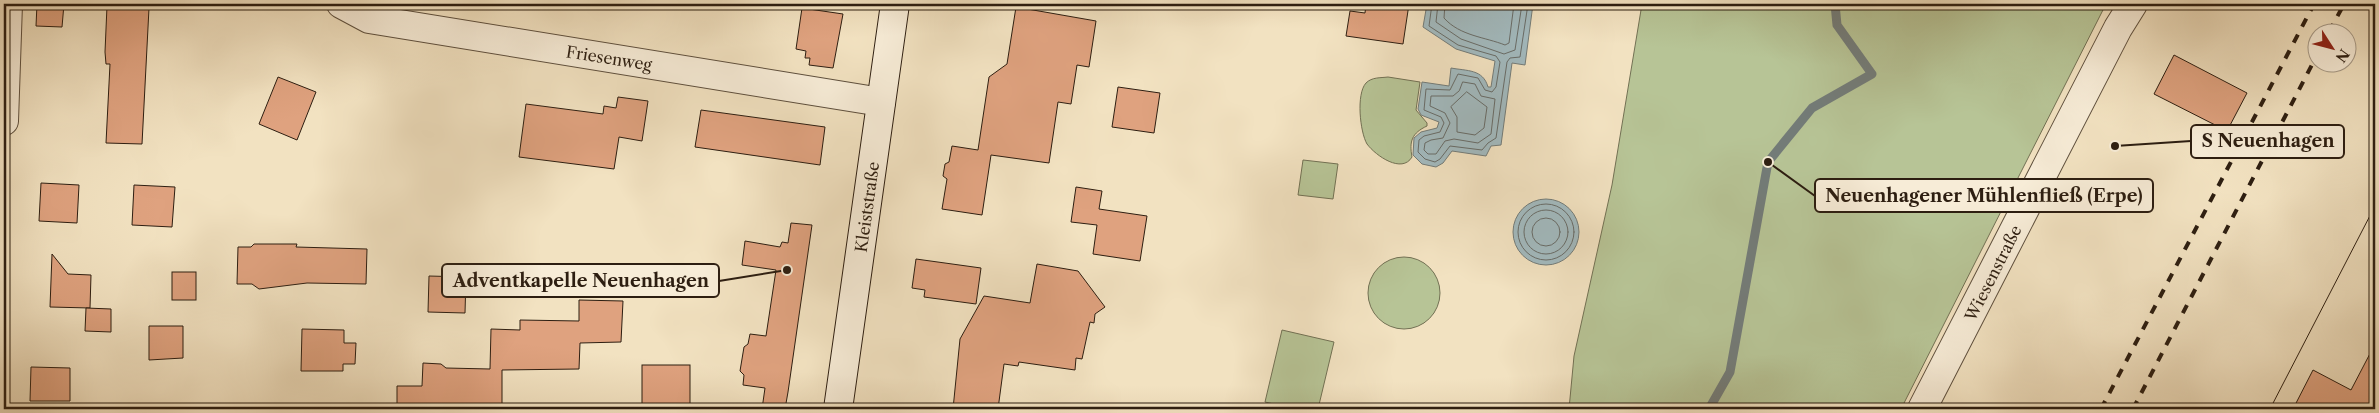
<svg xmlns="http://www.w3.org/2000/svg" width="2379" height="413" font-family="'Libre Caslon Text',serif">
  <style>
    .green { fill: #b7c496; stroke: #727154 }
    .water { fill: #a2babf; stroke: #737c79 }
    .lines { fill: none; stroke-linecap: round; stroke-linejoin: round }
    .shore { stroke: #686c68; stroke-width: 1 }
    .stream { stroke: #737c79; stroke-width: 9 }
    .building { fill: #dfa27f; stroke: #2d1e11 }
    .street-casing { stroke: #5e4f3d; stroke-width: 30 }
    .secondary-casing { stroke: #2d1e11; stroke-width: 30 }
    .street { stroke: #f7ecd7; stroke-width: 28 }
    .secondary { stroke: #f7ecd7; stroke-width: 28 }
    .tram { stroke: #2d1e11; stroke-width: 1 }
    .rail { stroke: #2d1e11; stroke-width: 4; stroke-dasharray: 9 9; stroke-linecap: butt }
    .labels { text-anchor: middle; dominant-baseline: central; stroke-width: 4; stroke-linejoin: round; paint-order: stroke }
    .street-label { font-size: 16px; fill: #2d1e11; stroke: #f7ecd7 }
    .leader { fill: none; stroke: #2d1e11; stroke-width: 2 }
    .callout-dot { fill: #2d1e11; stroke: #f7ecd7; stroke-width: 2 }
    .callout { fill: #f7ecd7; stroke: #2d1e11; stroke-width: 2 }
    .callout-label { font-size: 18px; text-anchor: middle; font-weight: bold; fill: #2d1e11 }
  </style>
  <rect width="100%" height="100%" fill="#f2e2c1"/>
  <filter id="stains"><feTurbulence type="fractalNoise" baseFrequency=".004" numOctaves="4"/><feColorMatrix values="0 0 0 0 .2 0 0 0 0 .09 0 0 0 0 .02 0 0 0 .5 -.17"/></filter>
  <radialGradient id="worn" r=".72"><stop offset=".6" stop-color="#630" stop-opacity="0"/><stop offset="1" stop-color="#630" stop-opacity=".3"/></radialGradient>
  <g class="green">
    <polygon points="1642,4 2106,4 1901,409 1569,409 1574,356 1612,185"/>
    <path d="M1388 77 1420 82 1416 110 1427 123V126C1412 133 1409 141 1412 157 1402 174 1376 156 1367 144 1360 132 1356 94 1366 83 1372 77 1380 78 1388 77Z"/>
    <polygon points="1303,160 1338,164 1333,199 1298,195"/>
    <circle cx="1404" cy="293" r="36"/>
    <polygon points="1282,330 1334,342 1318,409 1296,409 1265,402"/>
  </g>
  <g class="water">
    <path d="M1427 4H1533L1525 65 1512 63 1501 145 1491 146 1486 156 1452 151 1443 163 1436 167 1422 164 1413 155 1414 138 1421 132 1437 128 1439 122 1421 115 1418 109 1422 82 1449 86 1451 68C1467 71 1483 69 1488 87H1491L1495 61 1456 49 1423 27Z"/>
    <circle cx="1546" cy="232" r="33"/>
  </g>
  <g class="lines">
    <g class="shore">
      <polyline points="1432,4 1429,26 1458,45 1496,56 1500,62 1496,87 1492,92 1485,90 1478,78 1458,74 1450,90 1426,89 1424,110 1441,117 1444,123 1440,132 1424,136 1419,140 1418,152 1425,159 1435,162 1440,159 1450,146 1482,150 1488,143 1496,138 1507,62 1510,58 1520,57 1528,4"/>
      <polyline points="1438,4 1436,22 1461,39 1504,54 1515,50 1522,4"/>
      <path d="M1445 4 1444 18C1460 36 1485 37 1505 45L1509 43 1514 4"/>
      <polygon points="1463,82 1475,84 1481,96 1495,99 1491,134 1478,143 1454,139 1445,141 1436,154 1428,154 1424,150 1425,143 1431,140 1443,138 1450,123 1445,113 1430,106 1431,96 1453,96 1459,91"/>
      <polygon points="1467,92 1487,107 1484,128 1475,135 1457,132 1457,117 1451,107"/>
      <circle cx="1546" cy="232" r="28"/>
      <circle cx="1546" cy="232" r="22"/>
      <circle cx="1546" cy="232" r="14"/>
    </g>
    <polyline class="stream" points="1709,409 1730,372 1768,162 1812,108 1872,74 1837,25 1835,4"/>
  </g>
  <g class="building">
    <polygon points="37,4 64,4 62,27 36,26"/>
    <polygon points="1366,4 1409,4 1403,44 1346,36 1350,11 1365,13"/>
    <polygon points="107,6 149,8 142,144 106,143 110,64 106,64 105,52"/>
    <polygon points="1016,7 1096,21 1089,67 1077,65 1071,104 1058,102 1049,163 991,155 982,215 942,209 947,179 943,176 945,164 949,162 952,146 978,150 989,77 1007,64"/>
    <polygon points="802,8 843,14 833,68 809,65 810,58 805,58 806,51 796,49"/>
    <polygon points="2174,55 2247,93 2227,131 2154,94"/>
    <polygon points="278,77 316,92 297,140 259,124"/>
    <polygon points="1118,87 1160,93 1154,133 1112,127"/>
    <polygon points="618,97 648,101 642,141 619,137 614,169 519,157 526,104 603,114 604,106 616,108"/>
    <polygon points="701,110 825,127 820,165 695,147"/>
    <polygon points="41,183 79,185 77,223 39,221"/>
    <polygon points="134,185 175,187 172,227 132,225"/>
    <polygon points="1076,187 1102,191 1099,209 1147,216 1140,261 1093,254 1097,225 1071,222"/>
    <polygon points="791,223 812,225 788,392 785,409 762,409 765,388 743,385 744,375 740,371 744,347 748,344 750,334 766,336 776,270 742,265 745,241 780,247 782,242 788,243"/>
    <polygon points="254,244 297,244 296,247 367,249 366,284 307,283 259,289 252,284 237,284 238,247 251,247"/>
    <polygon points="52,254 68,274 91,275 90,308 50,307"/>
    <polygon points="916,259 981,268 976,304 924,297 925,290 912,288"/>
    <polygon points="1037,264 1078,271 1105,307 1095,314 1094,323 1090,322 1082,359 1076,358 1075,370 1019,362 1018,366 1004,364 998,409 953,409 960,339 984,296 1030,303"/>
    <rect x="172" y="272" width="24" height="28"/>
    <polygon points="429,276 466,277 465,313 428,312"/>
    <polygon points="579,300 623,301 621,342 580,343 579,369 502,370 502,407 422,406 422,409 397,409 397,386 422,386 423,363 441,364 446,368 490,369 491,329 520,330 520,320 579,321"/>
    <polygon points="86,308 111,309 111,332 85,331"/>
    <polygon points="149,326 183,326 183,358 149,360"/>
    <polygon points="302,329 344,330 344,343 356,343 355,364 343,364 343,371 301,371"/>
    <polygon points="2375,344 2375,409 2293,409 2313,370 2351,390"/>
    <rect x="642" y="365" width="48" height="39"/>
    <polygon points="31,367 70,368 70,401 30,401"/>
  </g>
  <g class="lines">
    <defs>
      <g id="street">
        <polyline points="341,4 369,19 881,102"/>
        <polyline points="4,121 8,4"/>
        <polyline points="1922,409 2118,28 2133,4"/>
      </g>
      <polyline id="secondary" points="838,409 895,4"/>
    </defs>
    <use href="#street" class="street-casing"/>
    <use href="#secondary" class="secondary-casing"/>
    <use href="#street" class="street"/>
    <use href="#secondary" class="secondary"/>
    <polyline class="tram" points="2270,409 2375,206"/>
    <g class="rail">
      <polyline points="2329,32 2344,4"/>
      <polyline points="2101,409 2314,4"/>
      <polyline points="2133,409 2316,57"/>
    </g>
  </g>
  <g class="labels">
    <g class="street-label">
      <text transform="translate(609 58) rotate(9)">Friesenweg</text>
      <text transform="translate(867 207) rotate(-82)">Kleiststraße</text>
      <text transform="translate(1993 273) rotate(-63)">Wiesenstraße</text>
    </g>
  </g>
  <path class="leader" d="M2115 146L2191 141M1768 162L1815 196M787 270L719 281"/>
  <g class="callout-dot">
    <circle cx="2115" cy="146" r="5"/>
    <circle cx="1768" cy="162" r="5"/>
    <circle cx="787" cy="270" r="5"/>
  </g>
  <g class="callout">
    <rect x="2191" y="125" width="153" height="33" rx="5"/>
    <rect x="1815" y="179" width="338" height="33" rx="5"/>
    <rect x="442" y="264" width="277" height="33" rx="5"/>
  </g>
  <g class="callout-label">
    <text x="2268" y="147">S Neuenhagen</text>
    <text x="1984" y="202">Neuenhagener Mühlenfließ (Erpe)</text>
    <text x="581" y="287">Adventkapelle Neuenhagen</text>
  </g>
  <rect width="2379" height="413" fill="none" stroke="#f2e2c1" stroke-width="20"/>
  <rect x="5" y="5" width="2369" height="403" fill="none" stroke="#2d1e11" stroke-width="2.5"/>
  <rect x="10" y="10" width="2359" height="393" fill="none" stroke="#2d1e11"/>
  <g transform="translate(2332 48) rotate(126)"><circle r="24" fill="#f7ecd7" stroke="#a69a88"/>
  <path d="M0-4L9 19L0 12L-9 19Z" fill="#8f2418"/>
  <text y="-8" font-size="14" font-weight="bold" text-anchor="middle" fill="#2d1e11">N</text>
  </g>
  <rect width="100%" height="100%" filter="url(#stains)"/>
  <rect width="100%" height="100%" fill="url(#worn)"/>
</svg>
